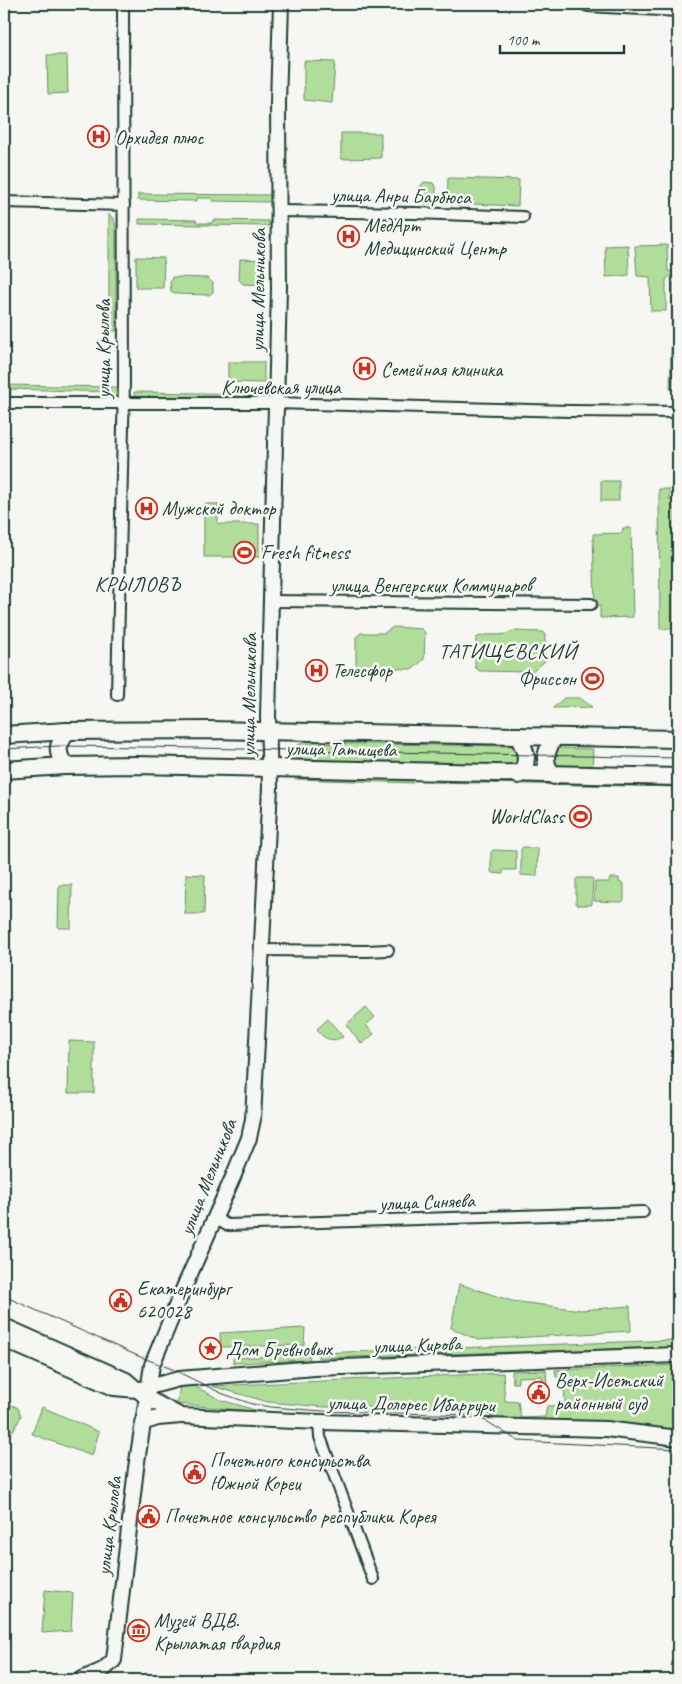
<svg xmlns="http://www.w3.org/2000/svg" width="682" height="1684" font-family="Caveat,sans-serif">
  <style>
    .green { fill: #b1dd9b; stroke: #688d68 }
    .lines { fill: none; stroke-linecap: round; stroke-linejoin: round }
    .street-casing { stroke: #1f3d34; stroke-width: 14 }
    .secondary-casing { stroke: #1f3d34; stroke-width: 18 }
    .primary-casing { stroke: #1f3d34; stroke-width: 20 }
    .street { stroke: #f6f6f2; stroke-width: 10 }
    .secondary { stroke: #f6f6f2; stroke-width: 14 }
    .primary { stroke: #f6f6f2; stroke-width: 16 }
    .tram { stroke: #1f3d34; stroke-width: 1 }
    .labels { text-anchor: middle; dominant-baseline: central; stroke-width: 5; stroke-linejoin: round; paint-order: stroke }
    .poi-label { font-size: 20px; fill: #1f3d34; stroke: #f6f6f2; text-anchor: start }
    .street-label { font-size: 20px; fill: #1f3d34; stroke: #f6f6f2 }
    .neighbourhood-label { font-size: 21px; letter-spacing: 1px; fill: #1f3d34; stroke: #f6f6f2 }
  </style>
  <rect width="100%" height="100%" fill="#f6f6f2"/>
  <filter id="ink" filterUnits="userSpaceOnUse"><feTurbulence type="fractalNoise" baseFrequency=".02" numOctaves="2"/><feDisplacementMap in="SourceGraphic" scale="10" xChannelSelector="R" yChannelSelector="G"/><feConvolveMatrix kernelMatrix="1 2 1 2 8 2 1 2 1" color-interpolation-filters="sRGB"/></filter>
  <g filter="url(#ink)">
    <g class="green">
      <polygon points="47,55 67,55 68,93 48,94"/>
      <polygon points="304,61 335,62 332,103 304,100"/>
      <polygon points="341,133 381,133 381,158 341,159"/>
      <polygon points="448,178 519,180 518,206 447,203"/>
      <polygon points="424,182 433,183 436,187 436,204 420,203 420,187"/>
      <polygon points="138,194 271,195 271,202 212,201 212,198 197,198 197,201 138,200"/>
      <polygon points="109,214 114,219 116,227 116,331 109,331"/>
      <polygon points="139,219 196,220 197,223 212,223 213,220 269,221 269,226 139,224"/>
      <polygon points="628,245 629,275 606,277 605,246"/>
      <polygon points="667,245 668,271 678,271 666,279 666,311 651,311 650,277 637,276 635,246"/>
      <polygon points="136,257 164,258 163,288 136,288"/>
      <polygon points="240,259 265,260 264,285 243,284 239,280"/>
      <polygon points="172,277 207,278 213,283 213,292 209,295 177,294 171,291 170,284"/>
      <polygon points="678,279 678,389 670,389 673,283"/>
      <polygon points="228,362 264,362 264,383 228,382"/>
      <polygon points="4,385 116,387 117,395 115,399 110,399 110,392 11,389 10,397 4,394"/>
      <polygon points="134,392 265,394 265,400 135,400"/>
      <rect x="601" y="481" width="18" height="20"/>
      <polygon points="659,489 669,489 669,499 678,500 678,628 660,629"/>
      <polygon points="204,504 218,504 218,524 259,524 259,557 204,557"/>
      <polygon points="623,528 631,528 633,617 600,618 600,605 595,605 593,534 622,533"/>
      <polygon points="393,627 422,629 425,633 424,659 413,669 361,668 356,664 356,637 361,633 384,633"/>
      <path d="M513 631 543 632 545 635V661L532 672 479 671 475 667 476 638C489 631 499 639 513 631Z"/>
      <polygon points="564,698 580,698 592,707 553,708"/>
      <polygon points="302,743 515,746 520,766 298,762 298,745"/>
      <polygon points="558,748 593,749 592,770 552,767 554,750"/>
      <polygon points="296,775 409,780 413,783 295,779"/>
      <polygon points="432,779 678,784 678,787 430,782"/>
      <polygon points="523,847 537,848 538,849 537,875 536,876 521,875 521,849"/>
      <polygon points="493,850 516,851 516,870 503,870 503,874 492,873 491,871 491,852"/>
      <polygon points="186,874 205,875 204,914 185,914"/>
      <polygon points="578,878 591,878 593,879 592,904 591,905 577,905 576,904 576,879"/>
      <polygon points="610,878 619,878 619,882 624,884 624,900 622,902 594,901 595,882 609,882"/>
      <polygon points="59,885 72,885 71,928 58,928"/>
      <polygon points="366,1007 375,1017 366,1025 374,1034 362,1044 346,1025"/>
      <path d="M328 1019 343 1037C333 1042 323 1040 317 1029Z"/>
      <polygon points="69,1041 94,1042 94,1093 68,1093"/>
      <polygon points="459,1284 512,1301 581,1310 630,1306 631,1331 478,1340 451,1328"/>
      <polygon points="305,1328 304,1345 221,1347 220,1333"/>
      <polygon points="675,1340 678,1342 678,1347 318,1358 318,1353"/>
      <polygon points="309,1354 310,1360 233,1363 233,1358"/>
      <polygon points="678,1365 678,1432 500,1422 479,1408 324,1407 268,1402 212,1386 503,1373 505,1401 518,1402 521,1418 545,1417 547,1406 565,1405 564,1377 556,1377 555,1370"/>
      <polygon points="546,1370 547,1387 543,1387 542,1376 518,1377 518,1383 513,1383 512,1371"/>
      <polygon points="180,1386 194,1386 221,1400 262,1412 177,1404"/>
      <polygon points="8,1403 18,1408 21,1416 15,1428 6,1439 4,1439 4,1407"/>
      <polygon points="42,1407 99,1432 92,1456 32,1434"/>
      <polygon points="45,1590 73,1593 71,1631 42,1633"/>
    </g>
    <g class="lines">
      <defs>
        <g id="street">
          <polyline points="4,202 124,205"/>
          <polyline points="279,211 415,213 523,217"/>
          <polyline points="4,403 275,403 570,411 678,412"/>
          <polyline points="271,601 591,604"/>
          <polyline points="117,695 124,382 123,4"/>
          <polyline points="261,950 366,951 388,950"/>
          <polyline points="214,1218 227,1225 643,1212"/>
          <polyline points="319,1422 320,1437 373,1579"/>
        </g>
        <g id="secondary">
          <polyline points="588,4 678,9"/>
          <polyline points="4,1326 126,1380 147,1398 181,1416 319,1422 606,1429 678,1438"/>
          <polyline points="4,1340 114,1388 137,1390 179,1379 315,1368 678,1355"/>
          <polyline points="142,1423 158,1418 181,1416"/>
          <polyline points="80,1680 103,1670 114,1660 136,1468 152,1365 182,1292 233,1177 249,1138 253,1119 270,787 268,716 279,289 278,103 281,4"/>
        </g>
        <g id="primary">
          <polyline points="4,735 67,731 208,730 678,739"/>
          <path d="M64 766C56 749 57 747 67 731"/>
          <polyline points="4,770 64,766 137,765 678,777"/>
          <path d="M518 775C531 762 526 751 518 736"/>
          <path d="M554 776C541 762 546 752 554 737"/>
        </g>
      </defs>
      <use href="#street" class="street-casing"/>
      <use href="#secondary" class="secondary-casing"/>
      <use href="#primary" class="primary-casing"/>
      <use href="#street" class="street"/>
      <use href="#secondary" class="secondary"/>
      <use href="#primary" class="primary"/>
      <g class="tram">
        <polyline points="4,749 58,746 146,747 678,758"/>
        <polyline points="4,1296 138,1356 172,1369 221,1393 252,1404 271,1407 323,1411 472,1415 488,1422 518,1441 678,1449"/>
      </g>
    </g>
  </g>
  <defs>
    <symbol id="hospital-ring" viewBox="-11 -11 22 22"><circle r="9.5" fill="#f6f6f2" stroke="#c8321e" stroke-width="1.5"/><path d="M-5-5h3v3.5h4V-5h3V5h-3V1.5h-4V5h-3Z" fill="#c8321e"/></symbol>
    <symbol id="stadium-ring" viewBox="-11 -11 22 22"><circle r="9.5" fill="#f6f6f2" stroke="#c8321e" stroke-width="1.5"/><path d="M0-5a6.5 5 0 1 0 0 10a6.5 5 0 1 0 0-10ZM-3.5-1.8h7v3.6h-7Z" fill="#c8321e"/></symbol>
    <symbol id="civic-ring" viewBox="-11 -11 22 22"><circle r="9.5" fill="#f6f6f2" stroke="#c8321e" stroke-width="1.5"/><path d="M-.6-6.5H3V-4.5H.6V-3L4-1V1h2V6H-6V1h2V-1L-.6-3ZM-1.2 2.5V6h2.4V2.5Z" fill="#c8321e"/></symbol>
    <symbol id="sight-ring" viewBox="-11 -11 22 22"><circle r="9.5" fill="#f6f6f2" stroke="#c8321e" stroke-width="1.5"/><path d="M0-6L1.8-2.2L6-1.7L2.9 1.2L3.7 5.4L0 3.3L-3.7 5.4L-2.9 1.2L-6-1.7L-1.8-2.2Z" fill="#c8321e"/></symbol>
    <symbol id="museum-ring" viewBox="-11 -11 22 22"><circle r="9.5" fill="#f6f6f2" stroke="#c8321e" stroke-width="1.5"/><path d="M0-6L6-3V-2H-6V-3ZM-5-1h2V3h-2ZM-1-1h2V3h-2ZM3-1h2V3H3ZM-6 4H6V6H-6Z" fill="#c8321e"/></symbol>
  </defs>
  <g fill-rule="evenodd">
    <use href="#hospital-ring" x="86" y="124" width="25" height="25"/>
    <use href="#hospital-ring" x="336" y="224" width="25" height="25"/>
    <use href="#hospital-ring" x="352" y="356" width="25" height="25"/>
    <use href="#hospital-ring" x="134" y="496" width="25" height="25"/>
    <use href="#stadium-ring" x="232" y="540" width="25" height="25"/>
    <use href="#hospital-ring" x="304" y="658" width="25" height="25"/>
    <use href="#stadium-ring" x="580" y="666" width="25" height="25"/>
    <use href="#stadium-ring" x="568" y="804" width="25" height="25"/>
    <use href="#civic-ring" x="108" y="1288" width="25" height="25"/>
    <use href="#sight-ring" x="198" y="1336" width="25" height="25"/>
    <use href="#civic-ring" x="526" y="1380" width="25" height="25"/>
    <use href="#civic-ring" x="182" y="1460" width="25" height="25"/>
    <use href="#civic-ring" x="136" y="1504" width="25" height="25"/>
    <use href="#museum-ring" x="126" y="1618" width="25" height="25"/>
  </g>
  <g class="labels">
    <g class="poi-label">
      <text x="115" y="137">Орхидея плюс</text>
      <text x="364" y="225">МедАрт<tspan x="364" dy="23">Медицинский Центр</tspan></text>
      <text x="381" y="369">Семейная клиника</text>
      <text x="162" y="508">Мужской доктор</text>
      <text x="261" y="552">Fresh fitness</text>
      <text x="332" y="670">Телесфор</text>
      <text x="576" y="678" text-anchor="end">Фриссон</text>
      <text x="564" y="816" text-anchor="end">WorldClass</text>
      <text x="137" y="1288">Екатеринбург<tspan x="137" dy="23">620028</tspan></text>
      <text x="226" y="1349">Дом Бревновых</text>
      <text x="555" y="1380">Верх-Исетский<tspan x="555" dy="23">районный суд</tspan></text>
      <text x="210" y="1460">Почетного консульства<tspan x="210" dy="23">Южной Кореи</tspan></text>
      <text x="165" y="1516">Почетное консульство республики Корея</text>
      <text x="154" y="1620">Музей ВДВ.<tspan x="154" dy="23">Крылатая гвардия</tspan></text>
    </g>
    <g class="street-label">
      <text transform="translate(401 196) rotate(1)">улица Анри Барбюса</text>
      <text transform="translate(258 290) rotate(-89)">улица Мельникова</text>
      <text transform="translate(103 349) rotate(-90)">улица Крылова</text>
      <text x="281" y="387">Ключевская улица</text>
      <text x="431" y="585">улица Венгерских Коммунаров</text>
      <text transform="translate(249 695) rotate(-89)">улица Мельникова</text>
      <text transform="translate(341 749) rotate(1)">улица Татищева</text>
      <text transform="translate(208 1177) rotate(-68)">улица Мельникова</text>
      <text transform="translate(427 1202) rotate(-2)">улица Синяева</text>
      <text transform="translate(417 1345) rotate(-2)">улица Кирова</text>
      <text transform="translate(411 1404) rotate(1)">улица Долорес Ибаррури</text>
      <text transform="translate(109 1526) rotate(-83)">улица Крылова</text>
    </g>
    <g class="neighbourhood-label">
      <text x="138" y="584">КРЫЛОВЪ</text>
      <text x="508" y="651">ТАТИЩЕВСКИЙ</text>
    </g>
  </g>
  <rect width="682" height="1684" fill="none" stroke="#f6f6f2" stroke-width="20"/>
  <rect x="10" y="10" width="662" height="1664" fill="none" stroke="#1f3d34" stroke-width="2" filter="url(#ink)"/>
  <path d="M500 45v8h124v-8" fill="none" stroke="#1f3d34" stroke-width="2.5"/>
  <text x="507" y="45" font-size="15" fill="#1f3d34" stroke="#f6f6f2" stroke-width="4" paint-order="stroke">100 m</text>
</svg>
